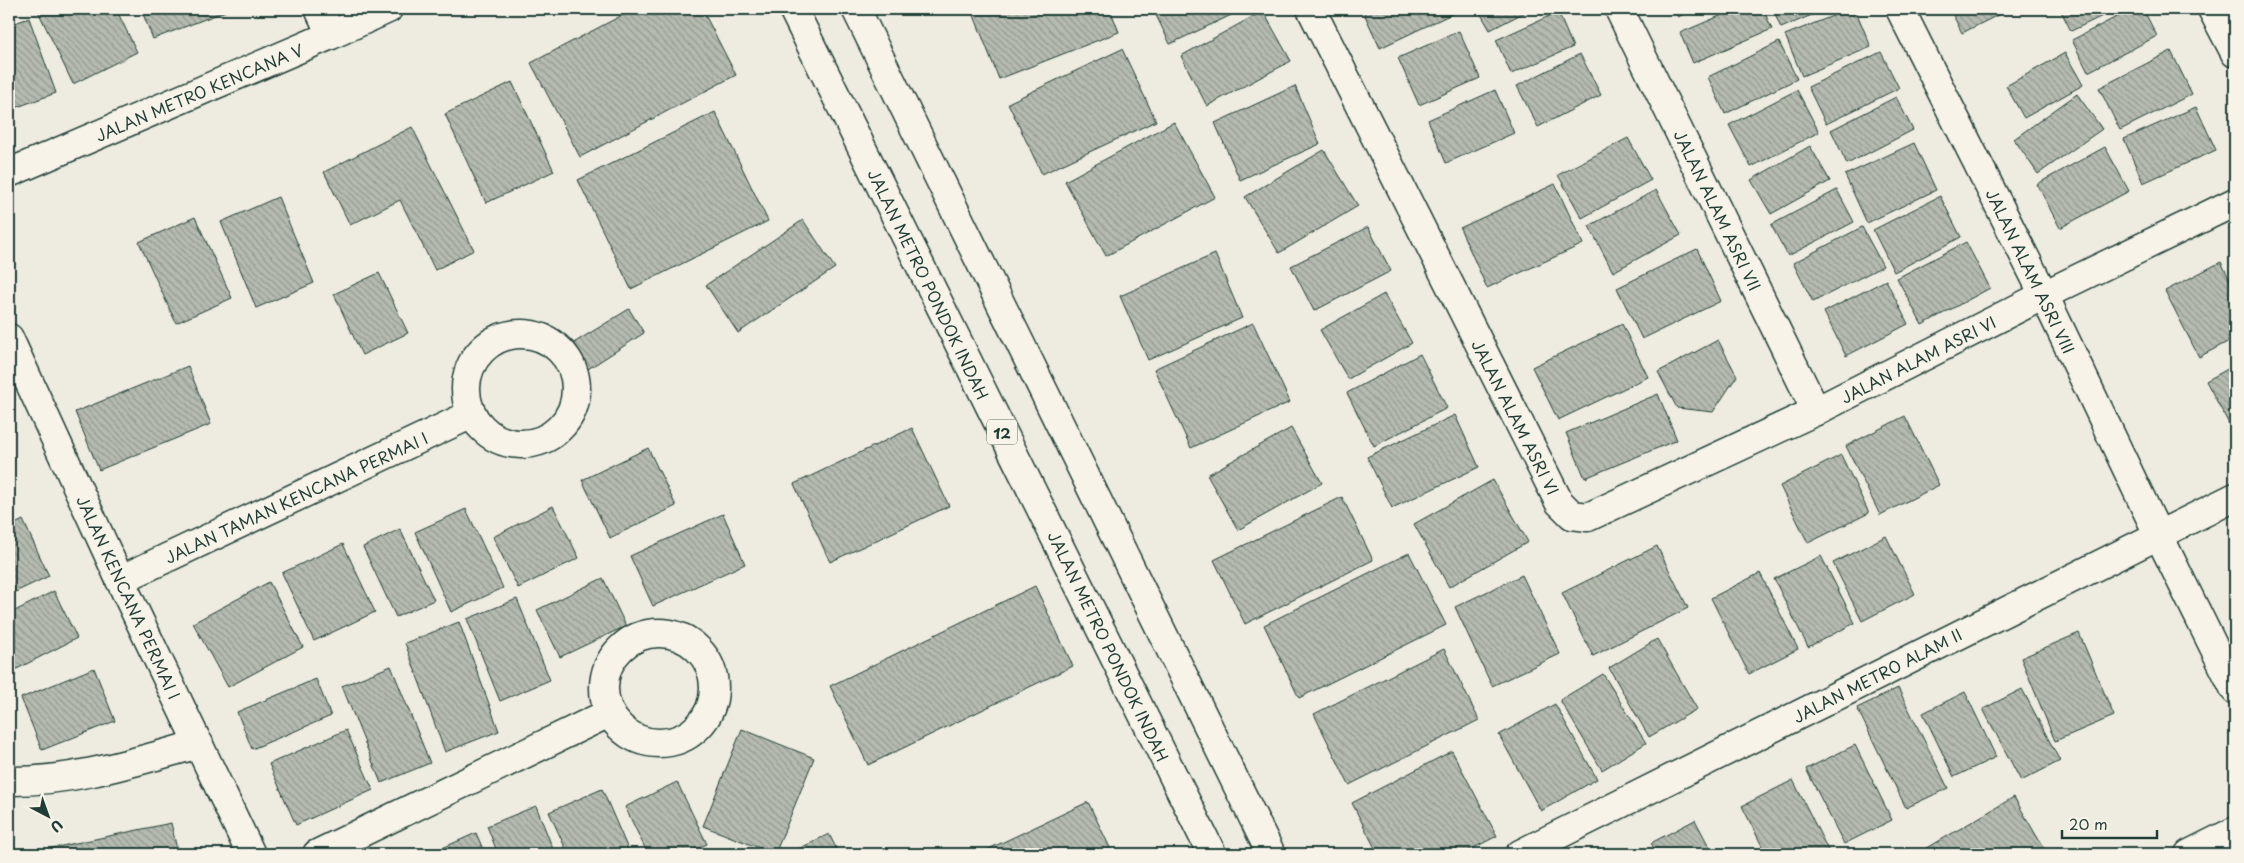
<svg xmlns="http://www.w3.org/2000/svg" width="2244" height="863" font-family="'Playpen Sans',sans-serif">
  <style>
    .building { fill: url(#building-back-hatch); stroke: #1f3d34 }
    .lines { fill: none; stroke-linecap: round; stroke-linejoin: round }
    .street-casing { stroke: #1f3d34; stroke-width: 31 }
    .highway-casing { stroke: #1f3d34; stroke-width: 31 }
    .street { stroke: #f7f3e8; stroke-width: 28 }
    .highway { stroke: #f7f3e8; stroke-width: 28 }
    .labels { text-anchor: middle; dominant-baseline: central; stroke-width: 4.5; stroke-linejoin: round; paint-order: stroke }
    .shield { fill: #f7f3e8; stroke: #60746a; stroke-width: 1 }
    .shield-label { font-size: 15px; font-weight: bold; fill: #1f3d34 }
    .street-label { font-size: 16px; fill: #1f3d34; stroke: #f7f3e8 }
  </style>
  <defs>
    <pattern id="building-back-hatch" width="6" height="6" patternUnits="userSpaceOnUse" patternTransform="scale(1.25)"><rect width="6" height="6" fill="#b5bbb0"/><path d="M-1 5l2 2M0 0l6 6M5-1l2 2" fill="none" stroke="#939990"/></pattern>
  </defs>
  <rect width="100%" height="100%" fill="#eeece1"/>
  <filter id="ink" filterUnits="userSpaceOnUse"><feTurbulence type="fractalNoise" baseFrequency=".02" numOctaves="2"/><feDisplacementMap in="SourceGraphic" scale="10" xChannelSelector="R" yChannelSelector="G"/><feConvolveMatrix kernelMatrix="1 2 1 2 8 2 1 2 1" color-interpolation-filters="sRGB"/></filter>
  <g filter="url(#ink)">
    <g class="building">
      <polygon points="37,9 116,9 137,52 73,84"/>
      <polygon points="141,9 231,9 153,39"/>
      <polygon points="634,9 702,9 736,75 580,157 531,63"/>
      <polygon points="983,9 1110,9 1119,32 999,79 973,13"/>
      <polygon points="1153,9 1244,9 1170,44"/>
      <polygon points="1362,9 1454,9 1456,12 1380,48"/>
      <polygon points="1478,9 1531,9 1490,30"/>
      <polygon points="1674,9 1695,9 1678,17"/>
      <polygon points="1736,9 1763,9 1772,29 1693,63 1680,33"/>
      <polygon points="1773,9 1826,9 1781,28"/>
      <polygon points="1850,9 1855,9 1871,47 1802,76 1785,35"/>
      <polygon points="1950,9 2010,9 1962,33"/>
      <polygon points="2060,9 2117,9 2071,31"/>
      <polygon points="2132,9 2143,9 2157,36 2088,72 2072,40"/>
      <polygon points="1263,11 1291,61 1207,106 1181,56"/>
      <polygon points="1558,12 1573,47 1511,74 1496,40"/>
      <polygon points="29,18 56,93 9,110 9,25"/>
      <polygon points="1459,31 1480,78 1419,105 1398,58"/>
      <polygon points="1779,42 1797,79 1725,114 1708,77"/>
      <polygon points="1122,49 1156,121 1042,174 1008,103"/>
      <polygon points="2171,51 2192,94 2120,130 2099,88"/>
      <polygon points="1881,52 1899,88 1826,124 1808,87"/>
      <polygon points="2065,53 2083,85 2024,118 2006,86"/>
      <polygon points="1580,54 1601,95 1538,127 1517,86"/>
      <polygon points="512,82 554,171 486,203 445,114"/>
      <polygon points="1295,86 1320,144 1240,180 1215,123"/>
      <polygon points="1495,90 1514,133 1446,163 1428,120"/>
      <polygon points="1797,90 1819,132 1751,167 1729,125"/>
      <polygon points="2077,94 2102,129 2038,174 2014,139"/>
      <polygon points="1896,97 1913,130 1847,164 1831,130"/>
      <polygon points="2196,107 2216,150 2143,183 2124,139"/>
      <polygon points="715,112 768,221 631,289 578,180"/>
      <polygon points="1174,122 1215,197 1106,256 1065,181"/>
      <polygon points="412,127 474,250 435,270 400,200 350,225 324,172"/>
      <polygon points="1628,138 1651,180 1582,218 1558,175"/>
      <polygon points="1914,143 1936,190 1867,223 1845,175"/>
      <polygon points="1810,146 1830,181 1771,214 1751,180"/>
      <polygon points="2105,147 2129,191 2060,228 2037,184"/>
      <polygon points="1324,150 1358,206 1279,253 1245,197"/>
      <polygon points="1555,184 1583,244 1487,288 1460,228"/>
      <polygon points="1656,190 1681,235 1613,272 1589,226"/>
      <polygon points="1837,190 1854,222 1788,256 1771,225"/>
      <polygon points="1940,196 1961,237 1894,272 1873,230"/>
      <polygon points="278,197 314,283 256,308 221,222"/>
      <polygon points="195,217 232,298 176,323 139,242"/>
      <polygon points="803,220 835,268 738,333 706,285"/>
      <polygon points="1368,227 1391,271 1314,311 1291,266"/>
      <polygon points="1862,227 1883,266 1813,302 1793,263"/>
      <polygon points="1966,242 1990,288 1922,325 1897,278"/>
      <polygon points="1697,249 1721,301 1642,339 1617,288"/>
      <polygon points="1215,254 1242,318 1148,360 1120,296"/>
      <polygon points="2221,262 2235,290 2235,338 2199,357 2165,291"/>
      <polygon points="379,273 408,333 362,355 334,294"/>
      <polygon points="1886,280 1908,324 1846,356 1824,312"/>
      <polygon points="1384,294 1412,343 1348,379 1320,330"/>
      <polygon points="629,309 644,333 588,369 572,344"/>
      <polygon points="1253,323 1290,402 1191,448 1154,369"/>
      <polygon points="1622,324 1648,377 1558,420 1532,367"/>
      <polygon points="1718,340 1737,376 1713,412 1677,408 1658,372"/>
      <polygon points="1420,354 1447,408 1374,446 1347,393"/>
      <polygon points="2235,365 2235,435 2206,381"/>
      <polygon points="188,366 211,424 99,470 75,412"/>
      <polygon points="1658,394 1677,440 1585,478 1566,433"/>
      <polygon points="1455,415 1479,467 1392,508 1367,457"/>
      <polygon points="1905,416 1939,485 1880,515 1846,446"/>
      <polygon points="912,428 949,506 830,562 794,484"/>
      <polygon points="1291,428 1322,483 1238,530 1207,475"/>
      <polygon points="648,448 676,506 610,538 582,480"/>
      <polygon points="1841,455 1869,513 1808,543 1780,486"/>
      <polygon points="1493,480 1528,542 1449,587 1414,524"/>
      <polygon points="1342,497 1373,560 1245,624 1214,560"/>
      <polygon points="553,506 579,558 518,588 493,537"/>
      <polygon points="466,509 503,588 451,612 415,532"/>
      <polygon points="723,514 745,564 653,606 630,556"/>
      <polygon points="23,520 49,576 9,595 9,527"/>
      <polygon points="400,529 434,600 396,617 363,547"/>
      <polygon points="1886,536 1915,594 1862,621 1833,563"/>
      <polygon points="343,544 375,612 314,641 282,573"/>
      <polygon points="1657,546 1688,608 1593,656 1562,593"/>
      <polygon points="1409,553 1446,625 1299,698 1264,625"/>
      <polygon points="1821,556 1855,623 1808,647 1774,579"/>
      <polygon points="1760,573 1798,649 1749,674 1711,598"/>
      <polygon points="1522,575 1560,654 1492,686 1455,607"/>
      <polygon points="603,578 626,626 560,657 537,610"/>
      <polygon points="269,582 303,647 228,687 193,623"/>
      <polygon points="1035,586 1073,666 868,765 830,686"/>
      <polygon points="54,591 77,638 9,673 9,614"/>
      <polygon points="517,599 550,680 500,701 467,619"/>
      <polygon points="459,622 499,731 445,752 405,643"/>
      <polygon points="2079,633 2114,716 2055,741 2021,658"/>
      <polygon points="1657,639 1697,709 1649,737 1609,668"/>
      <polygon points="1444,649 1479,720 1349,785 1314,714"/>
      <polygon points="391,666 430,763 381,783 342,686"/>
      <polygon points="94,668 115,721 42,750 21,698"/>
      <polygon points="1603,674 1646,743 1602,770 1560,700"/>
      <polygon points="316,679 331,716 252,749 237,712"/>
      <polygon points="1898,688 1948,788 1906,808 1857,708"/>
      <polygon points="2022,689 2060,761 2021,781 1983,709"/>
      <polygon points="1965,692 1996,757 1954,777 1923,713"/>
      <polygon points="1555,704 1597,779 1541,811 1499,735"/>
      <polygon points="742,729 814,758 775,854 703,826"/>
      <polygon points="346,730 373,790 296,825 269,764"/>
      <polygon points="1855,745 1892,820 1844,844 1806,769"/>
      <polygon points="1452,751 1497,836 1462,854 1378,854 1352,803"/>
      <polygon points="1793,780 1829,852 1825,854 1766,854 1742,806"/>
      <polygon points="677,782 707,844 685,854 648,854 625,807"/>
      <polygon points="602,789 630,854 568,854 549,812"/>
      <polygon points="2014,797 2047,854 1917,854"/>
      <polygon points="1088,802 1113,854 978,854"/>
      <polygon points="536,806 555,854 498,854 487,826"/>
      <polygon points="1695,820 1713,854 1657,854 1651,843"/>
      <polygon points="171,823 178,854 39,854 38,851"/>
      <polygon points="476,833 485,854 429,854"/>
      <polygon points="829,834 839,854 788,854"/>
    </g>
    <g class="lines">
      <defs>
        <g id="street">
          <polyline points="319,9 331,35"/>
          <polyline points="1311,9 1559,502 1572,515 1588,517 1816,411 2044,295 2235,202"/>
          <polyline points="1619,9 1816,411"/>
          <polyline points="1900,9 2044,295 2158,534 2235,690"/>
          <polyline points="2212,9 2235,53"/>
          <polyline points="9,173 331,35 388,9"/>
          <circle cx="521" cy="389" r="55"/>
          <polyline points="9,338 120,580 251,854"/>
          <polyline points="120,580 472,414"/>
          <circle cx="659" cy="688" r="55"/>
          <path d="M9 781C74 782 137 761 199 744"/>
          <polyline points="317,854 609,713"/>
          <polyline points="1520,854 2235,497"/>
          <polyline points="2189,854 2235,831"/>
        </g>
        <g id="highway">
          <polyline points="793,9 1212,854"/>
          <polyline points="856,9 1271,854"/>
        </g>
      </defs>
      <use href="#street" class="street-casing"/>
      <use href="#highway" class="highway-casing"/>
      <use href="#street" class="street"/>
      <use href="#highway" class="highway"/>
    </g>
  </g>
  <g class="labels">
    <rect class="shield" x="987" y="419.5" width="30" height="25" rx="4"/>
    <g class="shield-label">
      <text x="1002" y="432">12</text>
    </g>
    <g class="street-label">
      <text transform="translate(199 92) rotate(-23)">JALAN METRO KENCANA V</text>
      <text transform="translate(1718 210) rotate(64)">JALAN ALAM ASRI VII</text>
      <text transform="translate(2031 271) rotate(64)">JALAN ALAM ASRI VIII</text>
      <text transform="translate(929 284) rotate(64)">JALAN METRO PONDOK INDAH</text>
      <text transform="translate(1918 359) rotate(-27)">JALAN ALAM ASRI VI</text>
      <text transform="translate(1516 417) rotate(63)">JALAN ALAM ASRI VI</text>
      <text transform="translate(296 497) rotate(-25)">JALAN TAMAN KENCANA PERMAI I</text>
      <text transform="translate(129 597) rotate(65)">JALAN KENCANA PERMAI I</text>
      <text transform="translate(1109 646) rotate(64)">JALAN METRO PONDOK INDAH</text>
      <text transform="translate(1877 675) rotate(-27)">JALAN METRO ALAM II</text>
    </g>
  </g>
  <rect width="2244" height="863" fill="none" stroke="#f7f3e8" stroke-width="30"/>
  <rect x="15" y="15" width="2214" height="833" fill="none" stroke="#1f3d34" stroke-width="2" filter="url(#ink)"/>
  <g transform="translate(48 816) rotate(139)" stroke="#f7f3e8" stroke-width="4" paint-order="stroke">
  <path d="M0-4L9 19L0 12L-9 19Z" fill="#1f3d34"/>
  <text y="-8" font-size="14" font-weight="bold" text-anchor="middle" fill="#1f3d34">U</text>
  </g>
  <path d="M2062 830v8h95v-8" fill="none" stroke="#1f3d34" stroke-width="2.5"/>
  <text x="2069" y="830" font-size="15" fill="#1f3d34" stroke="#f7f3e8" stroke-width="4" paint-order="stroke">20 m</text>
</svg>
